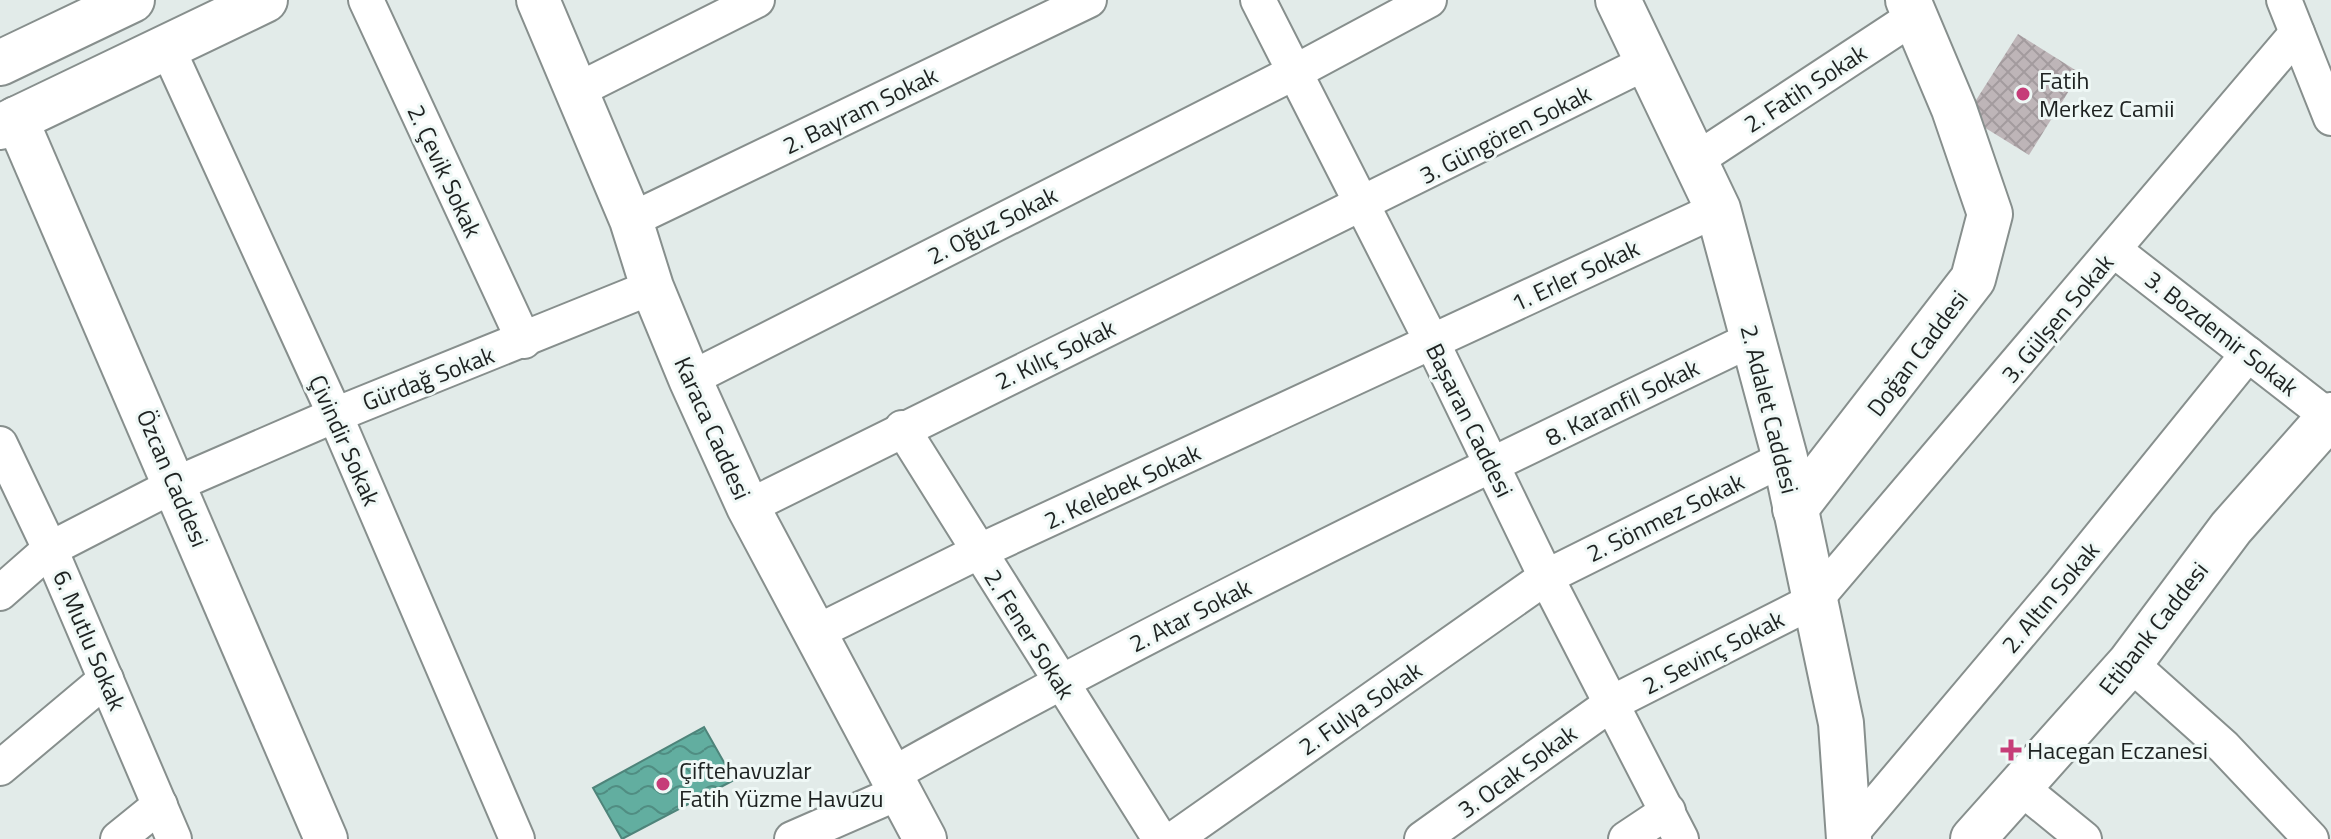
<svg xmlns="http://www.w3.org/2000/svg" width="2331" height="839" font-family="'Titillium Web',sans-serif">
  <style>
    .water { fill: url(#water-waves); stroke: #4e847a; stroke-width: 2 }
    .building { fill: url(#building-cross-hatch) }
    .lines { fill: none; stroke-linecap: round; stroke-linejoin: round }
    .minor-casing { stroke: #878f8d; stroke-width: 38 }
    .tertiary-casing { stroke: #878f8d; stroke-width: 46 }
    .secondary-casing { stroke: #878f8d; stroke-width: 48 }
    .minor { stroke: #fff; stroke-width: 34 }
    .tertiary { stroke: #fff; stroke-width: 42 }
    .secondary { stroke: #fff; stroke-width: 44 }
    .poi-dot { fill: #c63d78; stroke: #eff8f6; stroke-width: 3 }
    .labels { text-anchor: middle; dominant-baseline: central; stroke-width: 6; stroke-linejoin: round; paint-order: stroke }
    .poi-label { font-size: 24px; fill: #1e2221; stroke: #eff8f6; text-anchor: start }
    .street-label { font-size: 24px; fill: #1e2221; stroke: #eff8f6 }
  </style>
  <defs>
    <pattern id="water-waves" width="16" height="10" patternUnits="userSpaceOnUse" patternTransform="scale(2)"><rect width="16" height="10" fill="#62aea0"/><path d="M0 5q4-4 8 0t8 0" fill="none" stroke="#508d82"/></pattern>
    <pattern id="building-cross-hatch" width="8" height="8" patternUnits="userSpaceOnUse" patternTransform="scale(2)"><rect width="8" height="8" fill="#beb5b8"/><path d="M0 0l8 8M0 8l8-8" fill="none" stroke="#a39b9e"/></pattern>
  </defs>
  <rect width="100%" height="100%" fill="#e2ebe9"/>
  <polygon class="water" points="704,727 734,780 622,839 593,788"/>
  <polygon class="building" points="2018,34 2080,73 2029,155 1966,116"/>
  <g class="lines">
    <defs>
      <g id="minor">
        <polyline points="366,0 524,341"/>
        <polyline points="1258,0 1432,342 1546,577 1681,839"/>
        <polyline points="2284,0 2331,118"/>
        <polyline points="166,45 335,415 517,839"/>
        <polyline points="578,90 757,0"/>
        <polyline points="1696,160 1915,16"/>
        <polyline points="631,220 1089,0"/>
        <polyline points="2114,250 2329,417"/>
        <polyline points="690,379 1295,72 1429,0"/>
        <polyline points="902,428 1160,839"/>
        <polyline points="0,444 50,549 174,839"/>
        <polyline points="748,507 1647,62"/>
        <polyline points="0,593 50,549 176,484 335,415 652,287"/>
        <polyline points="813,634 978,552 1718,209"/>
        <polyline points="2130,663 2224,747 2311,839"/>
        <polyline points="0,768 106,679"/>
        <path d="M893 774C1173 617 1463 478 1752 339"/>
        <polyline points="2019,786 2084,839"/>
        <polyline points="1849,836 2061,585 2248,354"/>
        <polyline points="118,839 160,805"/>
        <polyline points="792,839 902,791"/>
        <polyline points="1174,839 1546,577 1785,458"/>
        <polyline points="1422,839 1612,703 1815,600 2297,33"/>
        <polyline points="1626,839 1668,811"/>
      </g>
      <g id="tertiary">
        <polyline points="538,0 631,220 652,287 690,379 748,507 925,839"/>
        <polyline points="16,118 326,839"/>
      </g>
      <g id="secondary">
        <polyline points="1618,0 1718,209 1785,458 1841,723 1849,839"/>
        <polyline points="0,63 132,0"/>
        <polyline points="0,127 265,0"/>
        <polyline points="1795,509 1973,279 1990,214 1954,109 1908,0"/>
        <polyline points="1973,839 2130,663 2231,528 2331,415"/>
      </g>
    </defs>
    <use href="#minor" class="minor-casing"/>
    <use href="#tertiary" class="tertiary-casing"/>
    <use href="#secondary" class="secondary-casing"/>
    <use href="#minor" class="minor"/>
    <use href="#tertiary" class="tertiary"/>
    <use href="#secondary" class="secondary"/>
  </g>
  <g class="poi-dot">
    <circle cx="2023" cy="94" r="8"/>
    <path d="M2007 738h8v8h8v8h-8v8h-8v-8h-8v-8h8z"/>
    <circle cx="663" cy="784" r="8"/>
  </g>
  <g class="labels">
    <g class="poi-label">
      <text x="2039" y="80">Fatih<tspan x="2039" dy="28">Merkez Camii</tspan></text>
      <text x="2027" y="750">Hacegan Eczanesi</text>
      <text x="679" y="770">Çiftehavuzlar<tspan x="679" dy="28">Fatih Yüzme Havuzu</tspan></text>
    </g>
    <g class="street-label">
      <text transform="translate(1805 88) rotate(-33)">2. Fatih Sokak</text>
      <text transform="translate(860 110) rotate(-26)">2. Bayram Sokak</text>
      <text transform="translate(1505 134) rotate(-27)">3. Güngören Sokak</text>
      <text transform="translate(445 171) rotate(65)">2. Çevik Sokak</text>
      <text transform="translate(992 225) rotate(-27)">2. Oğuz Sokak</text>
      <text transform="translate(1575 275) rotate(-25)">1. Erler Sokak</text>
      <text transform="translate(2057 318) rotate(-50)">3. Gülşen Sokak</text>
      <text transform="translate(2222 333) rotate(38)">3. Bozdemir Sokak</text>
      <text transform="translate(1917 353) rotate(-53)">Doğan Caddesi</text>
      <text transform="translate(1055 354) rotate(-26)">2. Kılıç Sokak</text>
      <text transform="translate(428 378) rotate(-21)">Gürdağ Sokak</text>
      <text transform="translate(1622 402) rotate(-26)">8. Karanfil Sokak</text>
      <text transform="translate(1770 409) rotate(76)">2. Adalet Caddesi</text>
      <text transform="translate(1470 420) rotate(64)">Başaran Caddesi</text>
      <text transform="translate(713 428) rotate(66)">Karaca Caddesi</text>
      <text transform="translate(345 440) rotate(66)">Çivindir Sokak</text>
      <text transform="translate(173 478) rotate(67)">Özcan Caddesi</text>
      <text transform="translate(1122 486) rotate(-25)">2. Kelebek Sokak</text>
      <text transform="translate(1665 517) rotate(-26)">2. Sönmez Sokak</text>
      <text transform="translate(2050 597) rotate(-50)">2. Altın Sokak</text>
      <text transform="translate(1190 615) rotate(-27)">2. Atar Sokak</text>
      <text transform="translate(2153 628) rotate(-52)">Etibank Caddesi</text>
      <text transform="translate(1030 634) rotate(58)">2. Fener Sokak</text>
      <text transform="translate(90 640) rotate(67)">6. Mutlu Sokak</text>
      <text transform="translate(1713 652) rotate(-27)">2. Sevinç Sokak</text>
      <text transform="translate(1360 708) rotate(-35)">2. Fulya Sokak</text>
      <text transform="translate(1517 771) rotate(-36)">3. Ocak Sokak</text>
    </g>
  </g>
</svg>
